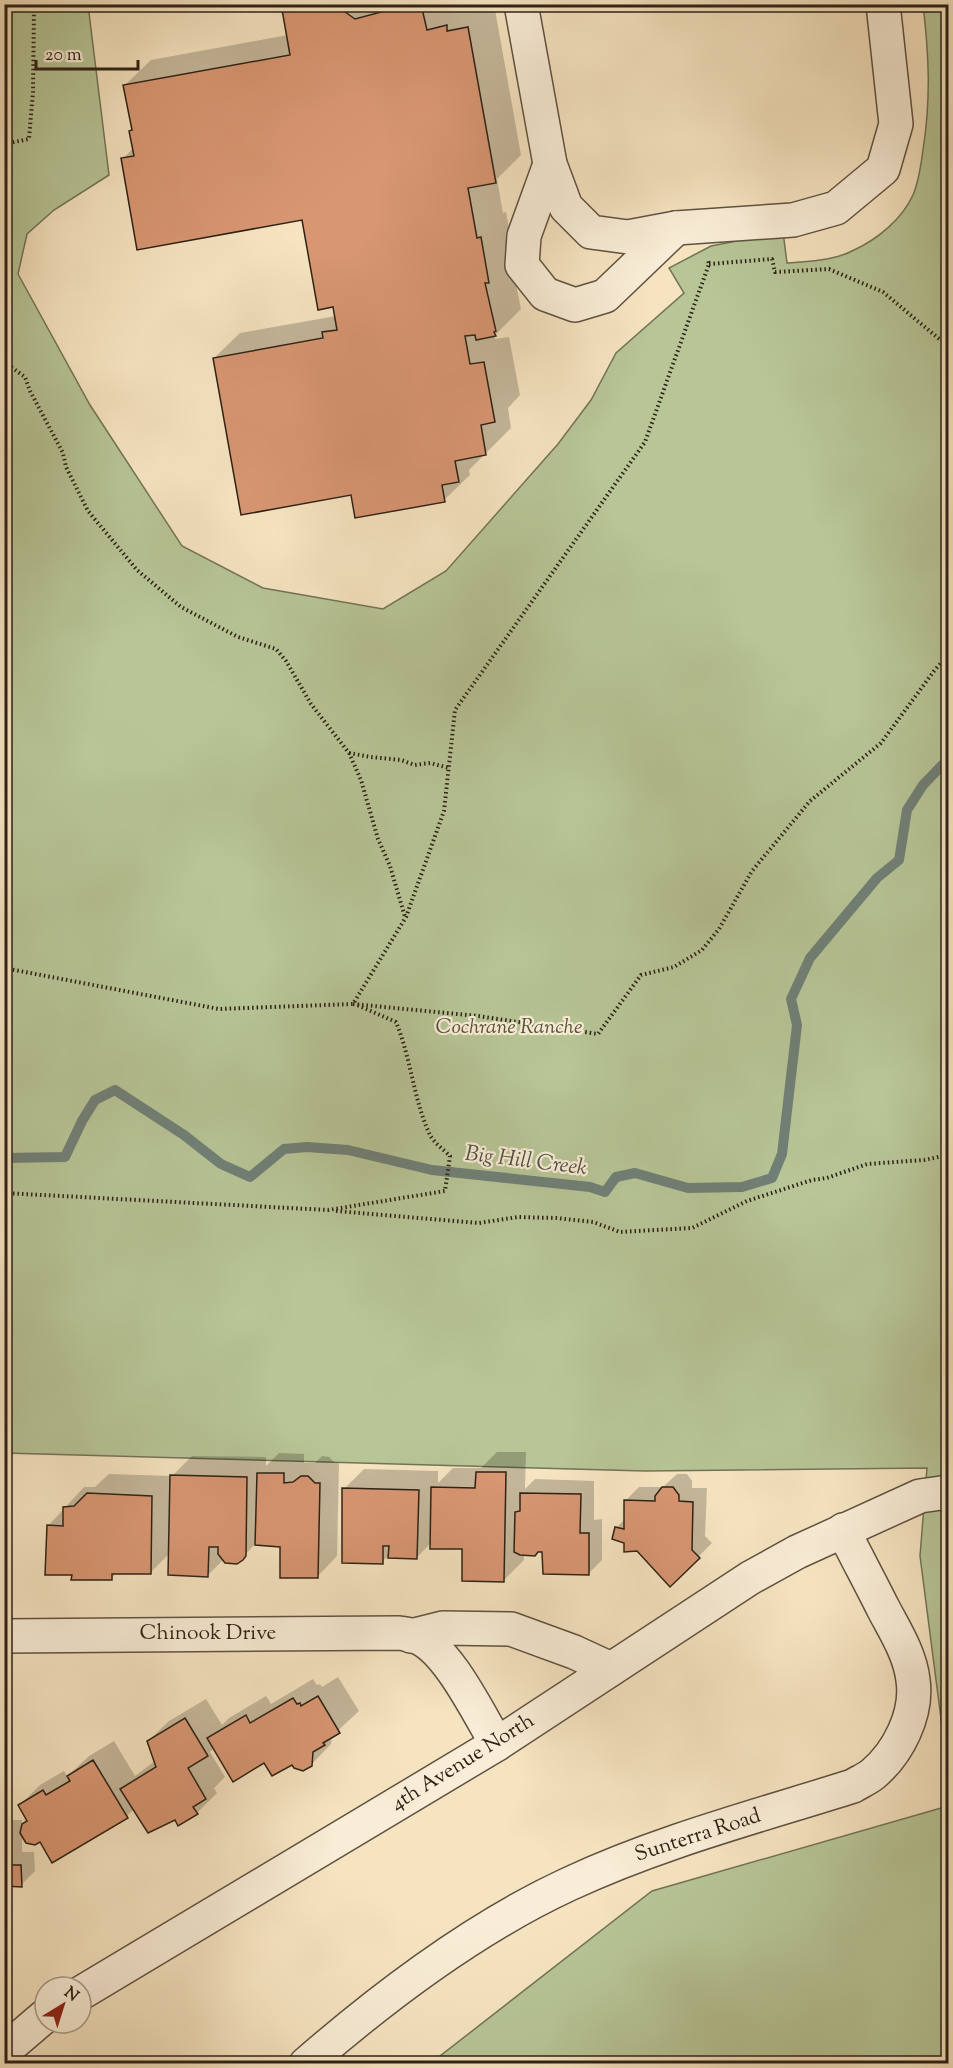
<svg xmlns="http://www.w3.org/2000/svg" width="953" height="2068" font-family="'Sorts Mill Goudy',serif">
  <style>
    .green { fill: #b7c597; stroke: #727456; stroke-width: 1.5 }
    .shadow { fill: #0003 }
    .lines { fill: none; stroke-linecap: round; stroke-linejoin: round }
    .stream { stroke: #708077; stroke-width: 10 }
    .building { fill: #d89672; stroke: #2d2216; stroke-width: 1.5 }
    .minor-casing { stroke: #5f5241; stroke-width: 36 }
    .path { stroke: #2d2216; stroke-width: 4; stroke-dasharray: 1.5 3; stroke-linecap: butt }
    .minor { stroke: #f9edd7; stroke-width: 33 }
    .labels { text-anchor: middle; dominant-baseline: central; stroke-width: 4.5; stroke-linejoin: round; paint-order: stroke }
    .park-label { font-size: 21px; font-style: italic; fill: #56533d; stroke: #f9edd7 }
    .street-label { font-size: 21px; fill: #2d2216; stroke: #f9edd7 }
    .water-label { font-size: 22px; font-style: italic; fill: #4f5147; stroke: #f9edd7 }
  </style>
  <rect width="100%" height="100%" fill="#f6e4c1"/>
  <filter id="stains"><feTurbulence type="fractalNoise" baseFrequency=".00333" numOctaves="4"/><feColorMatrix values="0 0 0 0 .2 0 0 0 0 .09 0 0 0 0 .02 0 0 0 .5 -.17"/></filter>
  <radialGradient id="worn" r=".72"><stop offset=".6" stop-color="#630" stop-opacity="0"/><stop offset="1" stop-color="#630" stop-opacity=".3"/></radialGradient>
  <g class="green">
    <path d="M5 5H88L109 175 54 210 27 234 18 274 90 405 182 546 263 588 383 609 446 571 558 444 591 400 616 353 684 293 669 268 711 246 783 232 787 263C810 261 834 261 854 250 878 239 902 219 913 195 919 181 921 165 923 150 931 99 929 55 923 5H948V1773L920 1556 927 1468 645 1471 5 1453Z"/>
    <polygon points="948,1806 948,2063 431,2063 652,1891"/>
  </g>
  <g class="shadow">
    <polygon points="282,4 472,4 473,6 494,4 521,155 497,179 503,213 506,212 514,255 511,259 521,309 495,335 495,339 509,337 520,395 508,408 511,428 469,470 470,475 444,500 352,494 214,358 240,333 336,316 334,305 303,218 123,159 134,147 133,129 125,85 151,60 288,35"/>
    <polygon points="497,1452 526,1452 525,1489 535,1479 594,1481 594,1520 602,1519 602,1560 588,1574 544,1551 524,1554 524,1560 504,1580 464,1548 432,1542 417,1557 388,1556 382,1562 344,1489 364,1469 438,1471 438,1483 453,1468 481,1468"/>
    <polygon points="279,1453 304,1454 304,1463 315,1463 322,1456 329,1457 335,1463 339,1463 337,1556 317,1577 282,1545 256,1543 245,1555 224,1559 207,1576 170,1553 150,1573 117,1572 111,1579 73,1573 48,1526 84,1487 95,1487 109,1474 172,1476 192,1456 266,1457 266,1466"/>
    <polygon points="677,1474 687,1474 692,1481 692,1488 707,1488 705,1536 712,1543 670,1585 638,1550 626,1541 616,1528 625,1519 625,1501 639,1487 663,1487"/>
    <polygon points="338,1677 359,1711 332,1736 331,1744 311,1765 265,1761 214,1748 210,1752 225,1777 214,1788 217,1793 197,1813 175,1818 134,1809 127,1816 41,1840 22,1834 22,1852 34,1852 35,1871 21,1885 4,1885 4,1820 22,1820 22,1826 29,1820 20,1805 40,1785 64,1771 67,1776 71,1773 89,1756 114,1741 135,1776 155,1761 148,1741 169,1721 206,1699 222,1725 229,1718 266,1696 271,1704 313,1679 317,1685 320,1684 322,1687"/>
  </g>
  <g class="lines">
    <polyline class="stream" points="4,1158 65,1157 82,1121 95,1100 115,1090 184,1135 221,1164 250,1177 284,1149 307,1147 348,1150 432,1170 590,1187 605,1192 616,1177 635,1173 688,1188 742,1187 772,1178 782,1154 797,1025 791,999 810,958 877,878 899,860 907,810 923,785 948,759"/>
  </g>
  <g class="building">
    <polygon points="281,4 334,4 355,19 400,7 421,4 427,30 447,25 447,31 468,27 496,183 468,188 477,238 481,237 489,283 485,283 496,331 494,332 496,336 476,340 475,335 465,336 470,364 484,362 495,422 481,425 486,455 455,461 459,482 442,485 445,502 355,518 351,495 241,515 213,358 323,338 322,332 337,330 333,307 318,310 302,220 137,250 121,158 134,156 129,131 132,130 123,85 290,55"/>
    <polygon points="476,1472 506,1472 504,1582 462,1581 462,1549 430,1549 431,1487 475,1488"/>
    <polygon points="257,1473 284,1473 284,1483 293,1482 301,1476 308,1476 315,1483 320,1483 318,1578 280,1578 280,1547 255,1545"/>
    <polygon points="170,1475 247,1477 246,1556 243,1560 237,1564 225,1563 218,1554 218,1547 209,1547 208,1577 168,1575"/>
    <polygon points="662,1487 673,1487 679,1495 679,1501 693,1502 692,1550 700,1558 670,1587 637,1551 624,1552 624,1543 612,1539 615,1527 624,1529 624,1500 655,1501 655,1496"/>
    <polygon points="342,1488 419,1490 417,1559 388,1558 389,1546 383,1546 383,1564 342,1563"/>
    <polygon points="87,1493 152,1496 151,1574 112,1574 112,1580 71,1580 72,1575 45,1575 47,1525 63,1526 63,1507 74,1506"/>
    <polygon points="520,1493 581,1494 580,1533 589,1533 589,1575 543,1574 542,1552 538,1552 535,1556 520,1555 514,1552 515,1512 520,1511"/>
    <polygon points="318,1696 340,1733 323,1743 325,1745 313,1752 312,1766 303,1771 294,1768 292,1765 272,1776 264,1763 233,1782 207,1738 246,1715 250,1723 293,1698 297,1704 300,1703 301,1706"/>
    <polygon points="185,1718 208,1756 188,1768 206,1799 193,1807 198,1814 178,1826 175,1820 148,1833 120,1789 156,1767 147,1741"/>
    <polygon points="93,1760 128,1818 52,1863 40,1842 35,1845 26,1843 20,1833 22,1824 27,1821 18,1805 43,1790 46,1795 70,1781 67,1776"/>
    <polygon points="4,1833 9,1833 9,1865 21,1865 22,1887 4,1886"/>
  </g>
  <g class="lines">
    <defs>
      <g id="minor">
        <polyline points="521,4 550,164 566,207 591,232 628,237 676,228 793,220 836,208 883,169 896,124 883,4"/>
        <polyline points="550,164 524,236 522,265 545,294 575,305 605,296 676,228"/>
        <path d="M4 1636 399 1633C405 1634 412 1635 417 1637 449 1650 479 1715 497 1744"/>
        <polyline points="411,1636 443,1628 511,1629 574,1652 611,1669"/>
        <polyline points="81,1993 497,1744 750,1578 797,1552 920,1496 948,1492"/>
        <polyline points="4,2051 45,2016"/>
        <path d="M306 2064C383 1997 476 1927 569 1884 659 1842 758 1816 853 1786 859 1782 867 1779 873 1774 898 1753 918 1714 913 1680 910 1654 895 1631 883 1608 870 1582 856 1556 843 1530"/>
      </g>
    </defs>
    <use href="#minor" class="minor-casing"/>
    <g class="path">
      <polyline points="239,4 250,11 262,4"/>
      <polyline points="4,144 29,139 33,92 34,4"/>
      <polyline points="709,264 772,259 775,272 829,269 883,292 938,338 948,344"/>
      <polyline points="4,362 25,377 30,391 63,453 66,467 88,511 137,570 181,607 238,637 276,649 286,661 311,704 349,753 361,780 378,839 390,866 405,917"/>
      <polyline points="349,753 371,757 401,760 415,765 430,763 449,768"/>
      <polyline points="4,968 219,1009 353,1004 406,917 444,811 455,710 645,442 709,264 708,260"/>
      <polyline points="353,1004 478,1016 598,1034 641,975 674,967 702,950 719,929 752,871 810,801 881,743 934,671 948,655"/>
      <path d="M4 1193 328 1210 445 1191 450 1156C444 1150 434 1143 430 1135 414 1102 411 1058 396 1022L357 1005"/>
      <polyline points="336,1211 479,1223 518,1217 556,1218 593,1222 620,1232 692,1228 747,1201 812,1180 827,1178 867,1164 924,1160 948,1155"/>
    </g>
    <use href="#minor" class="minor"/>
  </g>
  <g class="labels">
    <g class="park-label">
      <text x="509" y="1028">Cochrane Ranche</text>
    </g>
    <g class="street-label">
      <text x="208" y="1634">Chinook Drive</text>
      <text transform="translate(463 1763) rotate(-32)">4th Avenue North</text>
      <text transform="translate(698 1836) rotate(-18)">Sunterra Road</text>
    </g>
    <g class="water-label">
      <text transform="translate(526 1162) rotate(7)">Big Hill Creek</text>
    </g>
  </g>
  <rect width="953" height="2068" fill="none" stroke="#f6e4c1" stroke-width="24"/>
  <rect x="6" y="6" width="941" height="2056" fill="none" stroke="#2d2216" stroke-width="3"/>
  <rect x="12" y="12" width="929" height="2044" fill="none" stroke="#2d2216" stroke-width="1.5"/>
  <g transform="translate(63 2005) rotate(38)"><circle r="28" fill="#f9edd7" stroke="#a79c8a" stroke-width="1.5"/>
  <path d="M0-4.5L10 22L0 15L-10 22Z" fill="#8f2418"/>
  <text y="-9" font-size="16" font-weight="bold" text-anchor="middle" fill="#2d2216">N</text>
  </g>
  <path d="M36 60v9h102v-9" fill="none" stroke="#2d2216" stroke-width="3"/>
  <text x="45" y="60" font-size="18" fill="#2d2216" stroke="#f9edd7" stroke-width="4.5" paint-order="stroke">20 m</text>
  <rect width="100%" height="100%" filter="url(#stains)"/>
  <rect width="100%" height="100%" fill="url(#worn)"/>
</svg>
